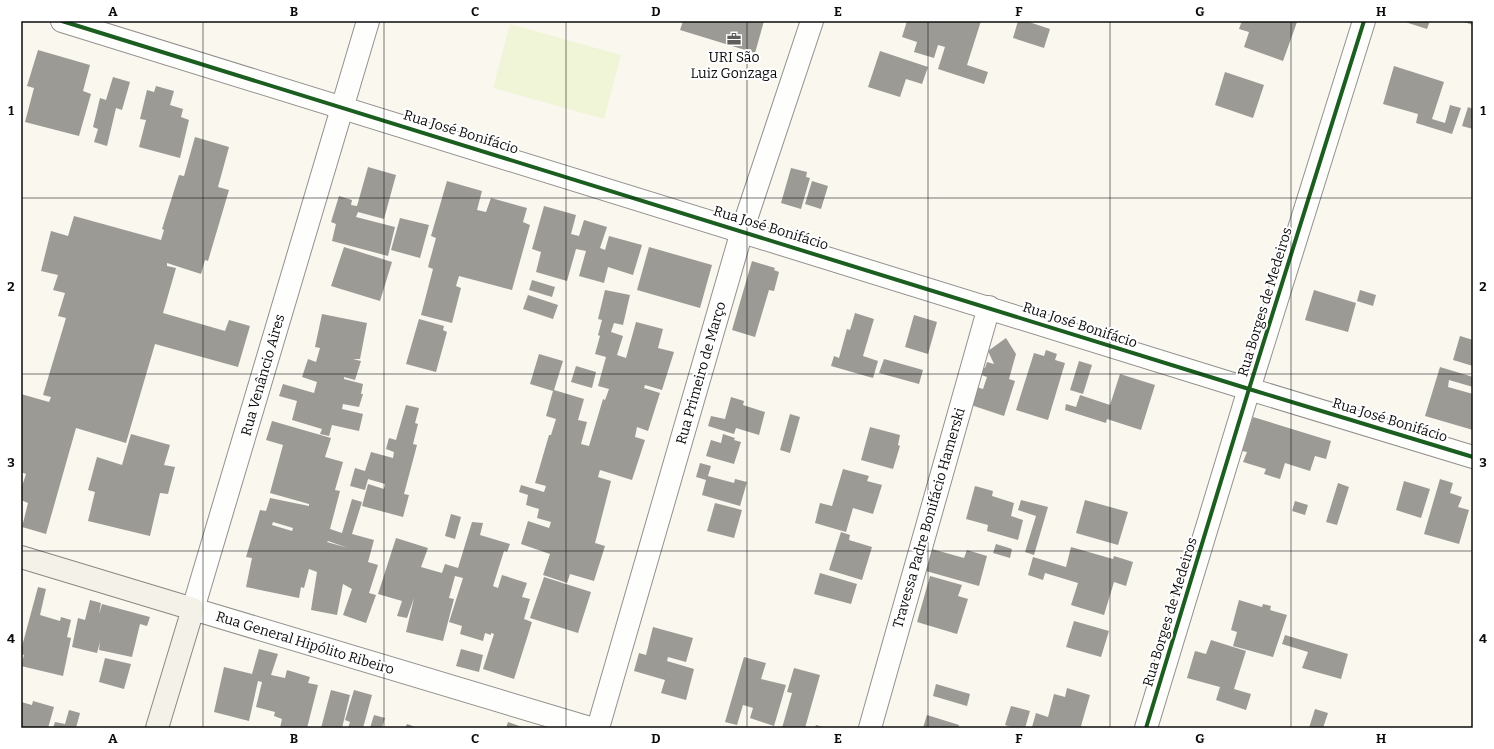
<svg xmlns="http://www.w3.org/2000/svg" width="1494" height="749" font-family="Bitter,serif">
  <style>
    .pitch { fill: #f0f5d7 }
    .building { fill: #9c9a95; fill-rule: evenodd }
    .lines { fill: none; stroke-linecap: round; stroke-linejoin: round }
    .street-casing { stroke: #93918e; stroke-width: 24 }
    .secondary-casing { stroke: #898884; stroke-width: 24 }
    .street { stroke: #fefefd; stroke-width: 22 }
    .secondary { stroke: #f4f2e8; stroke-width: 22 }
    .cycleway-casing { stroke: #fff; stroke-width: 6 }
    .cycleway { stroke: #1b5e20; stroke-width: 4 }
    .grid { fill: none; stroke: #0b0b0b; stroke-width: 1; stroke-opacity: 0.55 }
    .labels { text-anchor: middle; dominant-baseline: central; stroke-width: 4; stroke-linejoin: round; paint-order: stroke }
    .poi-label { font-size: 14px; fill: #0b0b0b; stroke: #fff }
    .street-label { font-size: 14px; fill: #0b0b0b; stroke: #fff }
    .neatline { fill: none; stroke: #0b0b0b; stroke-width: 1.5 }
    .grid-label { font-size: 13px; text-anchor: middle; font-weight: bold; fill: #0b0b0b }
  </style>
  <rect width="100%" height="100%" fill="#faf7ef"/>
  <polygon class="pitch" points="510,24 621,55 604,119 493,88"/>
  <g class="building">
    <polygon points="683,21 764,21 755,53 680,30"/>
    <polygon points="907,21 981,21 967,65 988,72 984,84 938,69 945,47 938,45 934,58 914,52 917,42 902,37"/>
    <polygon points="1018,21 1026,21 1050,29 1044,48 1013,38"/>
    <polygon points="1242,21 1297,22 1283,61 1244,47 1249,32 1239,29"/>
    <polygon points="1402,21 1430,21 1427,29"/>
    <polygon points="1461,21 1473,21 1473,25"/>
    <polygon points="38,50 90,65 83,91 91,94 79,136 25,122 34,88 27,86"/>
    <polygon points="880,51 928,67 922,84 906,79 900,97 868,87"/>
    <polygon points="1394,66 1444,82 1432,119 1445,123 1450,105 1461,108 1452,134 1416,123 1418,114 1383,104"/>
    <polygon points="1225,72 1264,85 1253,118 1215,105"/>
    <polygon points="113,77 130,82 122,110 116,108 107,146 94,142 98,129 93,127 100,98 106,100"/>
    <polygon points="156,86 174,91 170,105 183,109 181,117 189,120 180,158 139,147 146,120 140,119 147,90 154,92"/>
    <polygon points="1468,107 1473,109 1473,129 1462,126"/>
    <polygon points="195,137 229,147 218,187 229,190 208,261 205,260 201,274 167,263 167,266 176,268 163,313 225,331 229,320 250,326 238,367 155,344 126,443 76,428 46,534 22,527 28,503 21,500 21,489 26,474 21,472 21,394 49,402 51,397 43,395 66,318 58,316 65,293 53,290 58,275 41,271 51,231 68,236 74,216 161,240 164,230 162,229 179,175 184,176"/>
    <polygon points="368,167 396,175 384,219 358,212 356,217 395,227 388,256 332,241 336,224 331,222 339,196 352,200 351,205 357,206"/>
    <polygon points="791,168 807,172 806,177 810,178 801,209 781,203"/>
    <polygon points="447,181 482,191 477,210 486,212 491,198 527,208 523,222 530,225 512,290 459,276 456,286 461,288 452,323 421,315 433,269 428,267 436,238 431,236"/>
    <polygon points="812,181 828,186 821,209 805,204"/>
    <polygon points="544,206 576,215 571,234 579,236 584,220 607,227 600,248 605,250 609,236 642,245 633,275 608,267 604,283 579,276 586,251 576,249 567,281 536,272 541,252 532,249"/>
    <polygon points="400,218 429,225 420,258 391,250"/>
    <polygon points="344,247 392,262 380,301 331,286"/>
    <polygon points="649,247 712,265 700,308 637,290"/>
    <polygon points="752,261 775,268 774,270 779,272 774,291 769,290 755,337 732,330"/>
    <polygon points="532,280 555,287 552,297 529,290"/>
    <polygon points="605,290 630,295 623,325 614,323 611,332 623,336 617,355 626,358 636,322 663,329 658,348 674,352 662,390 645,385 644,388 660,393 648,431 637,427 635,437 645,440 632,480 600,470 598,477 611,481 595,543 605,546 594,581 570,574 567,583 543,575 550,554 521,544 528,521 549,528 551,522 537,518 539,509 526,505 528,495 519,492 521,485 544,492 546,486 535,483 549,435 551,435 556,419 546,416 553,391 530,384 539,354 563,361 554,390 584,399 578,420 587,422 581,444 589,446 603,399 605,400 609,389 598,386 606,357 595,354 600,336 598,335 602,320 598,319"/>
    <polygon points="1314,290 1356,303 1348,332 1305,320"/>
    <polygon points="1360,290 1376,295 1373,306 1357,301"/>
    <polygon points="528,295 558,305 553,319 523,309"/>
    <polygon points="855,313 874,319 863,356 878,361 873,378 831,366 834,356 839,358 847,329 850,330"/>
    <polygon points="322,314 367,323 360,359 353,359 361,361 355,380 344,377 344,379 363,384 361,394 363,394 359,407 343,404 342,409 363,414 359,431 332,425 329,436 320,434 322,429 292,420 297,401 279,396 283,384 314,393 317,382 302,377 308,359 316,362 320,348 315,347"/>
    <polygon points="914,315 937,322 928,354 905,347"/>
    <polygon points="419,319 444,326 443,330 447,332 436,372 406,364"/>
    <polygon points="1460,336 1473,340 1473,366 1453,360"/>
    <polygon points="1006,338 1016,354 1009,379 1015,381 1004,416 965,403 970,385 983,389 987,377 979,374 981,367 985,368 987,362 994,364 988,351"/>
    <polygon points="1046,350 1057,354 1055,360 1065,363 1048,420 1016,410 1034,353 1044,356"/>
    <polygon points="884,359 923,370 919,384 879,373"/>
    <polygon points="1079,361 1092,365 1083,394 1070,390"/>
    <polygon points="576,366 596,372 592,388 571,382"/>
    <polygon points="1440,367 1473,377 1473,387 1449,380 1448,387 1473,394 1473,430 1425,416"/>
    <polygon points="1120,374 1155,385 1141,430 1107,419 1106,423 1065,410 1066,404 1076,407 1080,395 1110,405"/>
    <polygon points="731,397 744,401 743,405 765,412 759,435 736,428 734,434 708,426 711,416 725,419"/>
    <polygon points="406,405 419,408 415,423 418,424 413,444 417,445 404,494 409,495 403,517 362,506 368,484 384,489 385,484 368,479 365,490 350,486 355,468 365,471 371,452 393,458 394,452 386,449 389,438 396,440"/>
    <polygon points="790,414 800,417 790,453 780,450"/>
    <polygon points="1253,417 1331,441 1326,459 1315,456 1310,471 1285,463 1280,479 1264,474 1266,469 1243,462 1247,452 1242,451"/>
    <path d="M272 421 331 438 325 457 343 462 335 490 340 491 330 529 342 533 352 499 362 502 352 534 374 540 368 562 378 565 369 593 376 595 366 623 343 615 352 589 343 584 337 615 311 610 317 572 309 569 304 588 301 587 299 598 246 587 252 558 246 557 260 510 266 511 270 498 309 506V504L270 493 283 445 266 440ZM273 522 293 528 292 531 272 525ZM328 541 348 548 327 542Z"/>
    <polygon points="870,427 900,435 898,445 900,446 893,469 861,460"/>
    <polygon points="131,434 170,445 164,465 175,467 168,494 160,493 150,536 88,521 95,492 88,490 97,457 122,465"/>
    <polygon points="723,434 735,438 734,440 741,442 734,464 706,456 711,440 721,443"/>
    <polygon points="700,463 711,466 708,476 734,483 735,479 747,482 740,506 702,495 706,480 696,477"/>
    <polygon points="843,469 869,476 867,481 882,485 873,514 853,508 846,532 815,523 820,503 832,506"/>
    <polygon points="1440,479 1453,483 1450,493 1462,497 1458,507 1469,510 1459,544 1424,534"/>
    <polygon points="1404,481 1430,489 1421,518 1396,510"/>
    <polygon points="1338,483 1349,487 1337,525 1326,522"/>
    <polygon points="975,486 993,491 992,496 1014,503 1011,516 1023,520 1018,540 987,531 988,525 966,519"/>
    <polygon points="1021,500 1048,507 1034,555 1025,552 1036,516 1018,510"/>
    <polygon points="1085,500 1128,512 1118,545 1076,533"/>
    <polygon points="1295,501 1308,505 1305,515 1292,511"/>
    <polygon points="715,503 742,510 734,538 707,531"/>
    <polygon points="451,514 461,517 455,539 445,536"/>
    <polygon points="472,522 483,523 480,535 510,544 507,552 504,551 493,586 498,588 502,575 527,583 522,597 530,599 524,619 532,622 514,679 483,669 494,634 491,633 491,635 485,633 483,641 460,634 462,626 449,622 463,578 455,576 449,598 454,599 443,641 406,632 414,598 407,618 397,616 402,601 378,594 396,538 428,548 421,567 442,573 445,564 458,568"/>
    <polygon points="841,532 850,535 849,540 872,547 862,580 829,570"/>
    <polygon points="996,544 1012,549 1010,558 993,553"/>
    <polygon points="1071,547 1113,559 1114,556 1133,562 1126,586 1114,582 1104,615 1071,605 1078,583 1045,573 1043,580 1028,575 1033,557 1066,567"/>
    <polygon points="932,549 964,558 967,550 987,556 979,586 926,571"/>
    <polygon points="820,573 857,584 851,604 814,594"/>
    <polygon points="930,576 962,585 958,596 968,599 957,634 917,622"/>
    <polygon points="544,577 591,592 578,633 530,618"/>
    <polygon points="38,587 46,589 40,615 60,621 61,617 71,620 67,637 71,638 63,676 21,666 24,655 21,654 21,650"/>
    <polygon points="90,600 101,603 99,614 102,604 150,617 147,626 140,624 132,657 99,650 100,642 97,653 72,647 78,618 85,620"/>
    <polygon points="1239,600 1262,607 1263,604 1271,606 1270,610 1287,615 1273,657 1233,646 1237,632 1231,630"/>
    <polygon points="1074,621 1109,631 1101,657 1066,647"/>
    <polygon points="653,627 693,638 686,662 668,657 667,661 694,669 686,700 661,693 665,680 634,671 639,653 646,655"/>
    <polygon points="1285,635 1348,654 1341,679 1302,668 1308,652 1282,644"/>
    <polygon points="1211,640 1246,651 1234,689 1251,694 1246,710 1216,700 1220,687 1187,678 1195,651 1206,654"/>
    <polygon points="259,649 278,654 271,675 285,678 287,670 310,677 308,683 318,685 307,728 280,728 282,719 274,716 275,712 256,707 262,682 258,681 249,721 214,712 224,667 252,674"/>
    <polygon points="461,649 483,655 479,672 456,666"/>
    <polygon points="744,657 766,663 761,679 786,685 774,726 750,718 753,708 743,705 737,725 725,722"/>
    <polygon points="105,658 131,664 124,689 99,682"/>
    <polygon points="794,668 820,675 805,728 782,728 792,693 787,692"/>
    <polygon points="936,684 970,694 967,706 933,696"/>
    <polygon points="1067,688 1090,695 1081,726 1085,728 1032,727 1036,713 1048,717 1054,694 1065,697"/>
    <polygon points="331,690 350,695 342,728 321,728"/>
    <polygon points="354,690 372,695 363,728 348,728 350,722 345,720"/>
    <polygon points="33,701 54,707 48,728 21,728 21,702 32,705"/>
    <polygon points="1011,706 1030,711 1025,728 1014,728 1005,725"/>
    <polygon points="1315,709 1328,713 1323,728 1309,728"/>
    <polygon points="69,710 80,713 76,728 53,728 55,722 65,724"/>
    <polygon points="374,715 385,718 382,728 370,728"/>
    <polygon points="927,715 959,725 958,728 923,728"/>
    <polygon points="508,722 525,728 506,728"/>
    <polygon points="407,724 418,728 405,728"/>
    <polygon points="816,725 826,728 815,728"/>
  </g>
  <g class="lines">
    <defs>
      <g id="street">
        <polyline points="62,21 1249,389 1473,457"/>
        <polyline points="368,21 193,609 590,728"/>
        <polyline points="598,728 742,231 812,21"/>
        <polyline points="870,728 989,307"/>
        <polyline points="1146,728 1249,389 1364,21"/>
      </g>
      <polyline id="secondary" points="21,557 193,609 157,728"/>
    </defs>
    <use href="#street" class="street-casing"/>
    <use href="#secondary" class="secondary-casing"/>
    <use href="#street" class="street"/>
    <use href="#secondary" class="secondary"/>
    <defs>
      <g id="cycleway">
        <polyline points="62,21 1249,389 1473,457"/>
        <polyline points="1146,728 1249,389 1364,21"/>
      </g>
    </defs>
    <use href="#cycleway" class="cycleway-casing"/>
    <use href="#cycleway" class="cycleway"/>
  </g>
  <path class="grid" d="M203 21V728M384 21V728M566 21V728M747 21V728M928 21V728M1110 21V728M1291 21V728M21 198H1473M21 374H1473M21 551H1473"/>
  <defs>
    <symbol id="office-bare" viewBox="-9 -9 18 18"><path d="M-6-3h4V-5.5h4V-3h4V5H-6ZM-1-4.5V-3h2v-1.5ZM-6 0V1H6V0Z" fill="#5f5e5b" stroke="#fff" stroke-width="2.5" paint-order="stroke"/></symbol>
  </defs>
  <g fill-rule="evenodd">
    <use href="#office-bare" x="724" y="29" width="20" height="20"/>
  </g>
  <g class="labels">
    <g class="poi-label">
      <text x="734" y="57">URI São<tspan x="734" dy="16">Luiz Gonzaga</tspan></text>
    </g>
    <g class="street-label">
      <text transform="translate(461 132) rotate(17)">Rua José Bonifácio</text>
      <text transform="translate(771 228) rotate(17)">Rua José Bonifácio</text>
      <text transform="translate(1265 302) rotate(-73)">Rua Borges de Medeiros</text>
      <text transform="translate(1080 325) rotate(18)">Rua José Bonifácio</text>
      <text transform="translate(701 373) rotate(-74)">Rua Primeiro de Março</text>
      <text transform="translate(263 375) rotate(-74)">Rua Venâncio Aires</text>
      <text transform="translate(1390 420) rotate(17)">Rua José Bonifácio</text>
      <text transform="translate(929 518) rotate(-74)">Travessa Padre Bonifácio Hamerski</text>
      <text transform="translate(1170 612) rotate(-73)">Rua Borges de Medeiros</text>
      <text transform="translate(305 643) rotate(17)">Rua General Hipólito Ribeiro</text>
    </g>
  </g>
  <rect width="1494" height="749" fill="none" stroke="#ffffff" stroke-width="44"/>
  <rect x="22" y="22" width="1450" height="705" class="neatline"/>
  <g class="grid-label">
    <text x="113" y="16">A</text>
    <text x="294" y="16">B</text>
    <text x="475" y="16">C</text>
    <text x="656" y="16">D</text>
    <text x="838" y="16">E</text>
    <text x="1019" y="16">F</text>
    <text x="1200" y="16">G</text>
    <text x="1381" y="16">H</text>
    <text x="11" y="115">1</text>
    <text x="1483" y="115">1</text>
    <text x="11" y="291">2</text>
    <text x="1483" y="291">2</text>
    <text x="11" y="467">3</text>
    <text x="1483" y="467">3</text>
    <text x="11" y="643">4</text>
    <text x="1483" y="643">4</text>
    <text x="113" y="743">A</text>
    <text x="294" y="743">B</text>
    <text x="475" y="743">C</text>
    <text x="656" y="743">D</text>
    <text x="838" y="743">E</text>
    <text x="1019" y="743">F</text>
    <text x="1200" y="743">G</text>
    <text x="1381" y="743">H</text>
  </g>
</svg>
